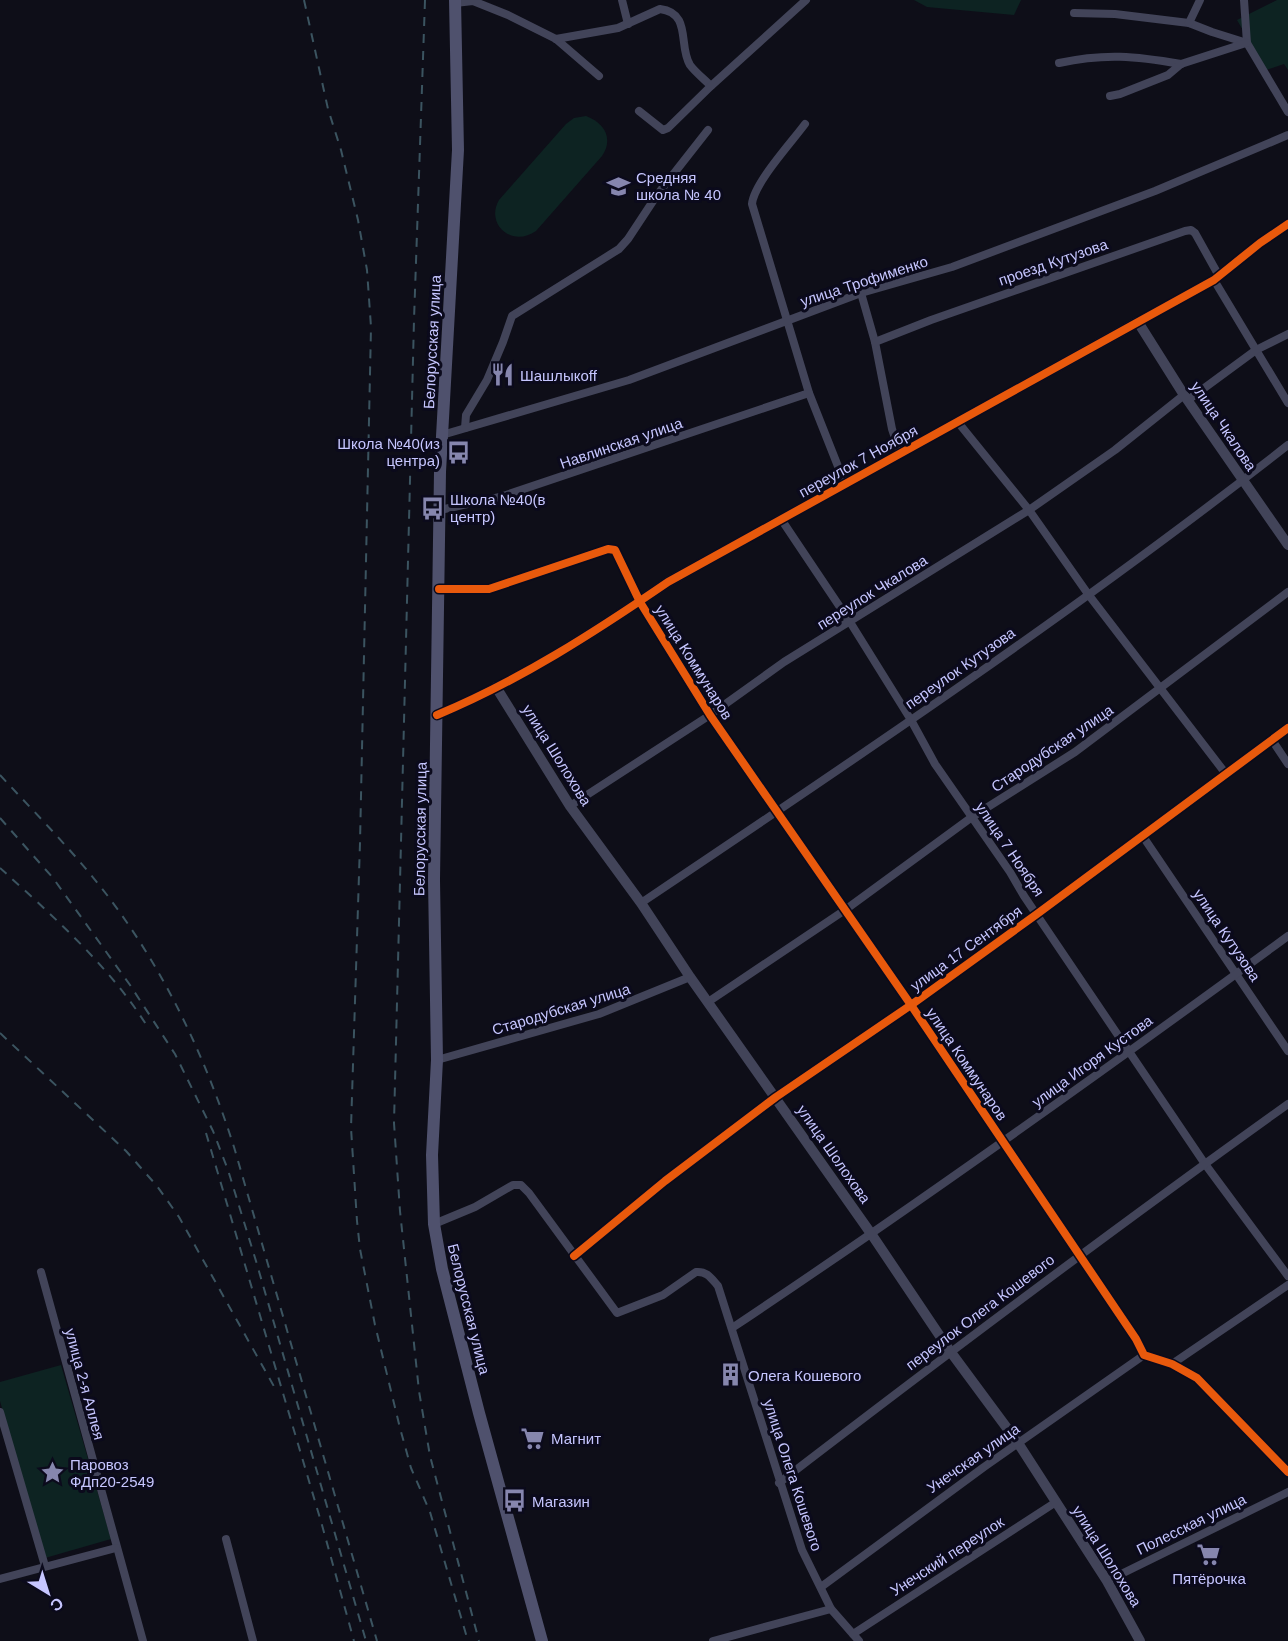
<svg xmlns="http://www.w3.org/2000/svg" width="1288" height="1641" font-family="Arial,sans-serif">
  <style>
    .green { fill: #0d2322 }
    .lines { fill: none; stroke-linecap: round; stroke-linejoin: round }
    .minor { stroke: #424459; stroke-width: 8 }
    .tertiary { stroke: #424459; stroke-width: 10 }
    .secondary { stroke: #4f516d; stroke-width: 12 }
    .rail { stroke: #3b5460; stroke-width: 2; stroke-dasharray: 9 8; stroke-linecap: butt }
    .cycleway-casing { stroke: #0b0a1c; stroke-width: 11 }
    .cycleway { stroke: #e8590c; stroke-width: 8 }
    .labels { text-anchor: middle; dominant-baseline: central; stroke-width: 6; stroke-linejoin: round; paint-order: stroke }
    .poi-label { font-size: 15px; fill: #c6c6ff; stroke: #0b0a1c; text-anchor: start }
    .street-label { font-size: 15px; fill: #c6c6ff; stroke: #0b0a1c }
  </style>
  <rect width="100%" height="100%" fill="#0e0e18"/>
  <g class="green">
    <polygon points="914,0 1021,0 1014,15 927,7"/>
    <polygon points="1277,0 1288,0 1288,70 1284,64 1266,70 1237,20"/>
    <path d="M586 116C604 123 614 138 602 156L536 231C512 248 485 224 499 200L566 124 574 118Z"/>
    <polygon points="61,1365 111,1539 45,1558 0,1401 0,1382"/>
  </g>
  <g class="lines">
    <g class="minor">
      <polyline points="622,0 628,24"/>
      <polyline points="1244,0 1247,43 1288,112"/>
      <polyline points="455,3 473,1 508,15 556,39 599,76"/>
      <polyline points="1074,13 1115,14 1189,23 1212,32 1247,43"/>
      <polyline points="1189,23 1200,0"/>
      <path d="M556 39 618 28 660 9C692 13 678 46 690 65 695 72 704 79 711 86"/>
      <path d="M1059 63C1105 53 1135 56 1181 64"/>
      <polyline points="1110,96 1120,94 1168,75 1181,64 1246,43"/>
      <polyline points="639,111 663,130 668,128 711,86 806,0"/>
      <path d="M805 124C791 143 754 183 752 204L809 393 845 484"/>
      <polyline points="1214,280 1288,403"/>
      <polyline points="861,293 875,342 892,429 900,453"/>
      <polyline points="1138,322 1214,280 1260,243 1288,224"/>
      <polyline points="875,342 931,320 1185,231 1191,230 1195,233 1219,276"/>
      <polyline points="1188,400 1256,350 1288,334"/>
      <polyline points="957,421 1029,510 1088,594 1226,774"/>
      <polyline points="465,428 466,415 487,380 503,342 512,316 619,249 628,239 657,195 708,130"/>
      <polyline points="442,435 629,380 861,293 952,267 1155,191 1288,135"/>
      <polyline points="440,510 500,497 809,393"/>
      <polyline points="781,519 850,622 911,720 935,764 1010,872 1024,896 1205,1164 1288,1276"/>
      <polyline points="439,589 489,589 608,549 615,550 640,602 710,715 911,1005 1136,1339 1144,1355 1172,1364 1197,1378 1288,1472"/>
      <polyline points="1272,740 1288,764"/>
      <polyline points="570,806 710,715 784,662 1029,510 1115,450 1184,395"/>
      <polyline points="1142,835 1288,1051"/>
      <path d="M641 903C860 756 1080 608 1288 445"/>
      <polyline points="708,1002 845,910 972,817 1075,752 1288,592"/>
      <polyline points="437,1060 599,1014 690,977"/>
      <path d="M434 1224 475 1207 513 1185H521L529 1193 617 1313 663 1295 696 1272C707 1271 711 1278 718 1286L802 1550 831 1609 859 1641"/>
      <polyline points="574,1256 665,1181 776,1097 911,1005 1037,914 1288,728"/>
      <polyline points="41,1272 143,1641"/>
      <path d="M732 1328C921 1202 1105 1070 1288 936"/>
      <polyline points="1172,1364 1288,1285"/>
      <polyline points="0,1412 45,1566"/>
      <path d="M779 1483C947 1354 1116 1227 1288 1104"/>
      <polyline points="226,1539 253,1641"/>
      <polyline points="0,1579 116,1548"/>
      <polyline points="1107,1581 1288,1492"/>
      <polyline points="821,1587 984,1467 1144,1355"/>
      <polyline points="853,1634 1056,1502"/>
      <polyline points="713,1641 831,1609"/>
    </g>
    <g class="tertiary">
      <polyline points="496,687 570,806 641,903 690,977 872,1235 950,1351 1018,1443 1107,1581 1140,1641"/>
      <path d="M437 715C519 681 595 632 668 582L1138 322 1184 395 1288 545"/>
    </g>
    <polyline class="secondary" points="455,0 458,150 440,472 434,880 437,1060 432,1155 434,1224 442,1269 479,1413 542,1641"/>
    <g class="rail">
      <polyline points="304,0 328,109 341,150 358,220 367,270 371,327 360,843 351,1128 357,1221 360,1249 375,1325 400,1428 411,1468 430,1512 468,1641"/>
      <polyline points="425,0 414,320 394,1123 400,1211 419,1391 430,1456 479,1641"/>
      <path d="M0 775C36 814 74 852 107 895 165 971 205 1056 234 1147L377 1641"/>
      <polyline points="0,818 53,878 130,985 175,1054 213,1131 228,1170 256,1261 366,1641"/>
      <path d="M0 868C51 914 111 968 147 1026"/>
      <polyline points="0,1033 126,1151 157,1186 179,1217 276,1390"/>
      <polyline points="206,1133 322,1525 354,1641"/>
    </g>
    <defs>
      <g id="cycleway">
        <polyline points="439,589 489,589 608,549 615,550 640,602 710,715 911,1005 1136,1339 1144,1355 1172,1364 1197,1378 1288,1472"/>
        <path d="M437 715C519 681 595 632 668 582L1214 280 1260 243 1288 224"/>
        <polyline points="574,1256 665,1181 776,1097 911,1005 1037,914 1288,728"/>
      </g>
    </defs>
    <use href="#cycleway" class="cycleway-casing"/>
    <use href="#cycleway" class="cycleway"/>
  </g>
  <defs>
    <symbol id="school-bare" viewBox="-9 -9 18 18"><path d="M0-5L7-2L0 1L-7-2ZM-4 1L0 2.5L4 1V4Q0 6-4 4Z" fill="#8686ae" stroke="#0b0a1c" stroke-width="2.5" paint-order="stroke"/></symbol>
    <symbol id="restaurant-bare" viewBox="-9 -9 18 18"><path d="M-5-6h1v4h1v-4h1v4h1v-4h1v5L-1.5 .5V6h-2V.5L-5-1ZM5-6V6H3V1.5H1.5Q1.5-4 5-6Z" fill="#8686ae" stroke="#0b0a1c" stroke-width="2.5" paint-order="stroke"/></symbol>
    <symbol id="bus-bare" viewBox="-9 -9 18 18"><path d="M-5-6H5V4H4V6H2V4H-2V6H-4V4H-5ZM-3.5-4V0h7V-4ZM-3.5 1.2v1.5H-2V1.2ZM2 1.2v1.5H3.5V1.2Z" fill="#8686ae" stroke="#0b0a1c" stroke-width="2.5" paint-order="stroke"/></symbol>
    <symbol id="building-bare" viewBox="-9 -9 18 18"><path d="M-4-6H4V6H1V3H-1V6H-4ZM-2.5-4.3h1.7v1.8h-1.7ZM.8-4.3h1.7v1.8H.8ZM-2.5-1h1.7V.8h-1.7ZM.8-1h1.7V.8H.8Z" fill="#8686ae" stroke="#0b0a1c" stroke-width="2.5" paint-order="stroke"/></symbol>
    <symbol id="supermarket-bare" viewBox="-9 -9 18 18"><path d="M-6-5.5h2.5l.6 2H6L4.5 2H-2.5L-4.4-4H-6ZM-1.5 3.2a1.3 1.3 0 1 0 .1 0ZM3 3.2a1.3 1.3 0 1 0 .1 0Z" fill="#8686ae" stroke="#0b0a1c" stroke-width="2.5" paint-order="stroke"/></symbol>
    <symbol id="sight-bare" viewBox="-9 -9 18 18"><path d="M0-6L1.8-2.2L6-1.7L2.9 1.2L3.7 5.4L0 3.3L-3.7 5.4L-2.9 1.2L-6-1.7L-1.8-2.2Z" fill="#8686ae" stroke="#0b0a1c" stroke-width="2.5" paint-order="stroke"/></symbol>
  </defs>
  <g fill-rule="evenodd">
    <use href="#school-bare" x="602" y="170" width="33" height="33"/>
    <use href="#restaurant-bare" x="486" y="358" width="33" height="33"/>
    <use href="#bus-bare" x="442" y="436" width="33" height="33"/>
    <use href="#bus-bare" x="416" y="492" width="33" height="33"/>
    <use href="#building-bare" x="714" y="1358" width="33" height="33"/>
    <use href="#supermarket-bare" x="516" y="1422" width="33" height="33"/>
    <use href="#sight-bare" x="36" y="1456" width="33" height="33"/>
    <use href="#bus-bare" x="498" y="1484" width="33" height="33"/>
    <use href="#supermarket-bare" x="1192" y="1538" width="33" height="33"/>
  </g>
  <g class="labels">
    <g class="poi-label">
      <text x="636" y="177">Средняя<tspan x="636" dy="17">школа № 40</tspan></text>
      <text x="520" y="375">Шашлыкоff</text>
      <text x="440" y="443" text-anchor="end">Школа №40(из<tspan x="440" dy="17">центра)</tspan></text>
      <text x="450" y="499">Школа №40(в<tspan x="450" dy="17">центр)</tspan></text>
      <text x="748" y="1375">Олега Кошевого</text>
      <text x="551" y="1438">Магнит</text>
      <text x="70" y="1464">Паровоз<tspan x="70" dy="17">ФДп20-2549</tspan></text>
      <text x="532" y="1501">Магазин</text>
      <text x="1209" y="1578" text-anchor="middle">Пятёрочка</text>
    </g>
    <g class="street-label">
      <text transform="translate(1053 262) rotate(-19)">проезд Кутузова</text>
      <text transform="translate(864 281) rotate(-18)">улица Трофименко</text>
      <text transform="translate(432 342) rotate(-87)">Белорусская улица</text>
      <text transform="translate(1224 426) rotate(56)">улица Чкалова</text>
      <text transform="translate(621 443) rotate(-19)">Навлинская улица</text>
      <text transform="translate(858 461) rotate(-29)">переулок 7 Ноября</text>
      <text transform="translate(872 592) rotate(-32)">переулок Чкалова</text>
      <text transform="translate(694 662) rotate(58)">улица Коммунаров</text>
      <text transform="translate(960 668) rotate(-35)">переулок Кутузова</text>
      <text transform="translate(1052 748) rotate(-34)">Стародубская улица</text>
      <text transform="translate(557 755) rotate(58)">улица Шолохова</text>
      <text transform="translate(420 829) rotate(-89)">Белорусская улица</text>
      <text transform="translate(1010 849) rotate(56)">улица 7 Ноября</text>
      <text transform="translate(1227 935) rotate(56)">улица Кутузова</text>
      <text transform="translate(966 948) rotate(-36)">улица 17 Сентября</text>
      <text transform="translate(561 1009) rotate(-17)">Стародубская улица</text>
      <text transform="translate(1092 1061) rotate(-36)">улица Игоря Кустова</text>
      <text transform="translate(967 1064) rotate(56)">улица Коммунаров</text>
      <text transform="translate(834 1154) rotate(55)">улица Шолохова</text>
      <text transform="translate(469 1309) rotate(76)">Белорусская улица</text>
      <text transform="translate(980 1312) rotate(-37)">переулок Олега Кошевого</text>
      <text transform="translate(85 1384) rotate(75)">улица 2-я Аллея</text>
      <text transform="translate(973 1458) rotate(-35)">Унечская улица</text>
      <text transform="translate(793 1475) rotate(72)">улица Олега Кошевого</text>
      <text transform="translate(1191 1524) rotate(-26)">Полесская улица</text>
      <text transform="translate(947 1556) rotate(-33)">Унечский переулок</text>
      <text transform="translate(1107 1556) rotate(58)">улица Шолохова</text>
    </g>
  </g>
  <g transform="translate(48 1593) rotate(142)" stroke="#0b0a1c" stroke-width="4.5" paint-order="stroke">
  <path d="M0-4.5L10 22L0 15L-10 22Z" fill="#c6c6ff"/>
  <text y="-9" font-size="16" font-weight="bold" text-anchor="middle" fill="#c6c6ff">С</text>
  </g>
</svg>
